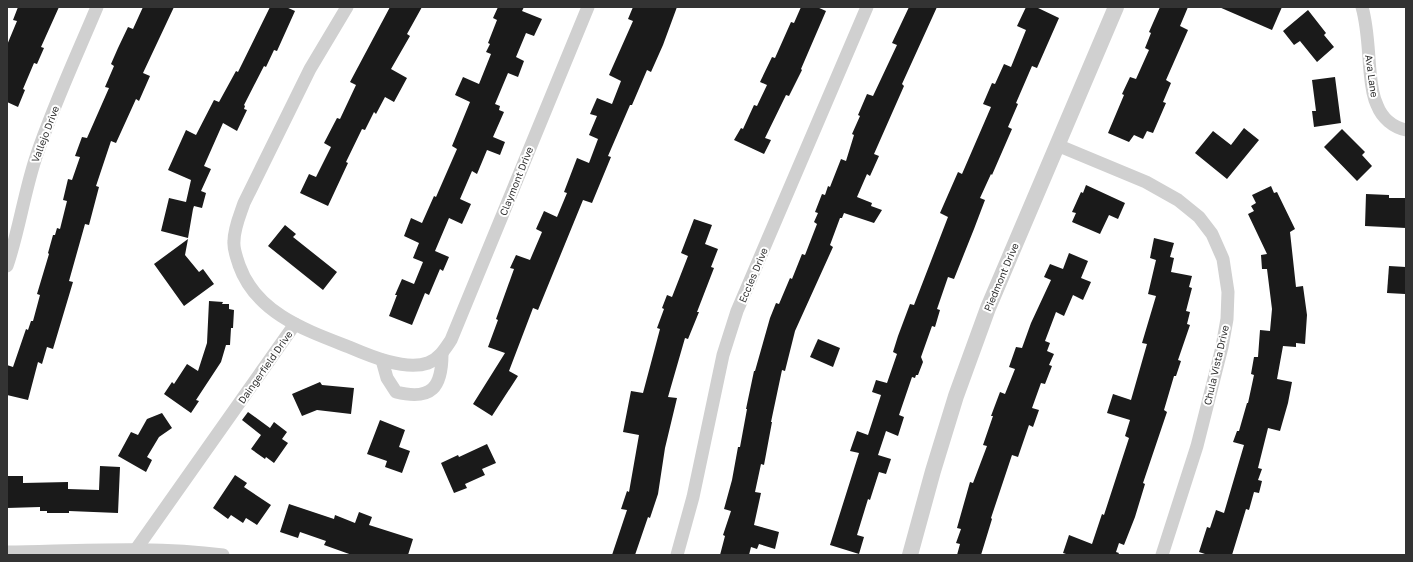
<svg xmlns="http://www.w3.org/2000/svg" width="1413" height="562" font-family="'Golos Text',sans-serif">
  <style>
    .building { fill: #1a1a1a }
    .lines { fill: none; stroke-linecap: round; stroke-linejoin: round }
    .minor { stroke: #d0d0d0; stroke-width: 13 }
    .tertiary { stroke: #d0d0d0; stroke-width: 16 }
    .labels { text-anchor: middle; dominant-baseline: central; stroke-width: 4; stroke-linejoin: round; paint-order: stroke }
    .street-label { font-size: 10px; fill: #333; stroke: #fff }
  </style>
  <rect width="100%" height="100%" fill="#fff"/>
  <g class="building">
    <polygon points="18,7 59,7 41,47 44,48 37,64 34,63 23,89 25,90 18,107 7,102 7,45 17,21 13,20"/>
    <polygon points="143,7 174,7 143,73 150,76 139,101 136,99 116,143 111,141 96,186 99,187 89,225 85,224 69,281 73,282 53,349 47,347 42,364 38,362 28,400 7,395 7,365 13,367 26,329 28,330 31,321 33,321 40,295 37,294 49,254 48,253 53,235 55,235 57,228 60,229 67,201 63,200 68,179 72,180 80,157 75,156 82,137 87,138 109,88 105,87 114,66 111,64 118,48 128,27 133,29"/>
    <polygon points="270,7 286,7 295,11 277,51 274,50 266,67 264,66 244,105 245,106 244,109 247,110 237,131 223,123 204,166 211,169 201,191 206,193 202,208 194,206 193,209 188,238 161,231 169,198 186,202 191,180 168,170 186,130 196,135 214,100 219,102 236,71 238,72"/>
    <polygon points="390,7 422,7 407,34 410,36 391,69 407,78 394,102 385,97 376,114 374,112 365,130 362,129 346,162 348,163 328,206 300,193 309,174 316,177 331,147 324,143 337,118 340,119 356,85 350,82"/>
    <polygon points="498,7 524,7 522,11 542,19 534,36 526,33 516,57 524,61 518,77 508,73 495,104 500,106 499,110 504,112 493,137 505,142 500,155 487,150 477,174 472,171 460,199 471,204 462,224 449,218 435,251 449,257 443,271 440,269 429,295 425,293 412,325 389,316 397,295 395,295 402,279 414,284 423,262 413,258 419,243 404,236 411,218 422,223 434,196 436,197 457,149 452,146 470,102 455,95 463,77 479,84 491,54 486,52 490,44 488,43 497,20 493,18"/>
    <polygon points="633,7 677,7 663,45 651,72 647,70 632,105 630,105 608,156 611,157 592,203 583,200 538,310 533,308 509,371 518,376 492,416 473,404 505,353 488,347 498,320 496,319 514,269 510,268 516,255 530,260 542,232 536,229 544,211 557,217 567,193 564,192 577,158 589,163 598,139 589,135 597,116 590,114 597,98 612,104 621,81 609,75 633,21 628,19"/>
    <polygon points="801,7 817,7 826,11 801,69 802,70 789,96 786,95 765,138 771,140 764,154 734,140 741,128 743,129 754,105 757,106 767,85 760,82 772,57 775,58 791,22 794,23"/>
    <polygon points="909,7 937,7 902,84 904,86 874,154 879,156 870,176 867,174 857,197 872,203 871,206 882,210 874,223 844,213 842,218 840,218 830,245 833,247 795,331 785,371 782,370 771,422 772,422 764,465 761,464 755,492 761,493 754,525 779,532 775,549 759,544 757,549 751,547 749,555 720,555 725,536 723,535 731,511 724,509 732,480 738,447 740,447 747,409 746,409 754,371 755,371 770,318 776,303 779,304 790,278 792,279 802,254 805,255 817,224 814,222 818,213 815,212 822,194 825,195 828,186 830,187 841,159 846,161 854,135 852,134 860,116 858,115 867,94 873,96 897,45 892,43"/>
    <polygon points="1026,7 1036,7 1059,18 1037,68 1032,66 1016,103 1018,104 1008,127 1012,129 992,175 991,174 980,198 985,200 974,229 954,279 948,277 937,309 940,310 935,327 932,326 921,357 923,362 918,375 916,375 915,378 912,377 899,415 904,417 898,436 886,431 878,455 891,459 886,474 879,472 870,500 868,499 857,535 864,537 859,554 830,545 859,453 850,451 857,431 868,435 881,395 872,392 876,380 887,383 897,354 893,352 898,336 910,304 914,305 948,217 940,213 958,172 962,174 991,107 983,104 992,83 995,84 1004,64 1011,67 1026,30 1017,26"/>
    <polygon points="1160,7 1188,7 1180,26 1188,30 1166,80 1171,83 1163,102 1166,103 1153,133 1147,131 1143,139 1134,135 1129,142 1108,133 1124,95 1122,94 1130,77 1136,79 1149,50 1145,48 1151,33 1149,32"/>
    <polygon points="1219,7 1282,7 1272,30"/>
    <polygon points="1308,10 1326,33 1324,35 1334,47 1317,62 1300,41 1294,45 1283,31"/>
    <polygon points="1335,77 1341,123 1314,127 1312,111 1316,111 1312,80"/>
    <polygon points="1244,128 1259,140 1227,179 1195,153 1213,131 1231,145"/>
    <polygon points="1342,129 1365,152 1362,155 1372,166 1357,181 1324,147"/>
    <polygon points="1086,185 1125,203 1118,219 1109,215 1100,234 1072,222 1076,213 1072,212 1081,192 1083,193"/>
    <polygon points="1271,186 1274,193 1277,192 1295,229 1290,232 1296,287 1303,286 1307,315 1305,344 1296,343 1296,347 1283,346 1277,379 1292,382 1288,403 1280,431 1268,428 1258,468 1262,469 1258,480 1262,481 1259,493 1254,492 1249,510 1246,509 1232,555 1208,555 1199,552 1207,527 1210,528 1216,510 1224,513 1244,445 1233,442 1237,431 1239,431 1247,403 1248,403 1254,375 1251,374 1254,357 1258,357 1260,330 1270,331 1272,309 1267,269 1262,269 1261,255 1267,254 1248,214 1254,211 1251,206 1256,203 1252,195"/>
    <polygon points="1366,194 1389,195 1389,198 1406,198 1406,228 1365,226"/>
    <polygon points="694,219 712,225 705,244 718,249 711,267 714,268 697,312 699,312 688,339 685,338 668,397 677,398 665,448 658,494 650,518 648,517 635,555 612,555 627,510 621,509 627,491 629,492 639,435 623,432 631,391 643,393 660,329 657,328 664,309 662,308 667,295 672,297 688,256 681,253"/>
    <polygon points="285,225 296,234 293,237 337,272 323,290 268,246"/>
    <polygon points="1154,238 1174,243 1170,257 1174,258 1171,272 1192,276 1189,287 1192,288 1186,311 1190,312 1187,324 1190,325 1178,360 1181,361 1176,376 1174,376 1164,410 1167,412 1143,483 1145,484 1135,517 1124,545 1119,543 1116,552 1119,553 1118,555 1069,555 1063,553 1069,535 1092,544 1102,514 1104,515 1129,438 1125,436 1130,420 1107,413 1113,394 1131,400 1147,344 1142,343 1156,296 1148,294 1156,260 1150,258"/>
    <polygon points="188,239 185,255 199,272 203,269 214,284 184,306 154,264"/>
    <polygon points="1069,253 1088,261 1081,278 1091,282 1083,300 1073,295 1064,316 1056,312 1045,341 1050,343 1047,351 1054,354 1049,365 1052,366 1045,384 1041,383 1032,408 1039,410 1033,427 1029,425 1018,457 1012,455 991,518 992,519 981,555 957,555 960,544 956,543 961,529 957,528 970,482 973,483 987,446 983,445 993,416 991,416 1000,392 1005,394 1015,369 1009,367 1016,347 1022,348 1031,323 1051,280 1044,277 1050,264 1063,269"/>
    <polygon points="1389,266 1406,267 1405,294 1387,293"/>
    <polygon points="209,301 223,302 222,304 229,304 229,309 234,310 233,328 231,328 230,345 226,345 221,362 196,400 199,401 191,413 164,394 172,382 174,384 187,364 198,371 207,343"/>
    <polygon points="818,339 840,348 833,367 810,357"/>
    <polygon points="320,382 322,385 354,388 351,414 317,410 302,416 292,394"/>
    <polygon points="248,412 270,428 274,422 287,432 282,439 288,443 274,463 266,457 265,459 251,449 261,435 242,420"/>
    <polygon points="162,413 172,428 159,437 147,457 152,460 146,472 118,456 131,432 138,435 147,419"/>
    <polygon points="380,420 405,430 399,447 410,451 402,473 385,467 387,461 367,454"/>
    <polygon points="487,444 496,463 482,469 485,475 465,484 467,488 454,493 441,463 458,455 459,457"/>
    <polygon points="100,466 120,467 118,513 69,511 69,513 47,513 47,511 40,511 40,507 7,508 7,476 23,476 23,483 68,482 68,489 99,490"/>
    <polygon points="235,475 247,483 244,487 271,505 257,525 246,518 243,523 231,515 228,519 213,508"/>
    <polygon points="289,504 334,519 335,515 355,523 359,512 372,517 369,525 413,539 408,555 352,555 324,545 326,541 300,532 298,538 280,532"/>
  </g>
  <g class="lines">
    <g class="minor">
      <path d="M347 7 310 69 244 203C240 215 234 228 234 241 233 249 237 258 239 265 256 313 305 330 349 347 370 356 405 371 428 363 439 359 445 349 451 340L588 7"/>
      <path d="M1362 7C1368 28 1368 50 1370 71 1371 82 1372 95 1377 105 1382 118 1393 127 1406 130"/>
      <polyline points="1057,145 1146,182 1178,200 1199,217 1212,234 1223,259 1228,292 1227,319 1222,347 1197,446 1162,555"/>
      <path d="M7 266C19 231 24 193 36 157 53 106 76 57 97 7"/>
      <path d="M382 360 387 378 396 392C432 401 442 387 442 354"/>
      <path d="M7 552C78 551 152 546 223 555"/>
      <polyline points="132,555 295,324"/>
      <polyline points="677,555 693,497 723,355 737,311 867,7"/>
    </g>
    <polyline class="tertiary" points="910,555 933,471 956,396 988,308 1116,7"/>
  </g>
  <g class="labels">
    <g class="street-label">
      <text transform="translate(1372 76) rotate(82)">Ava Lane</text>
      <text transform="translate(45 134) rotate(-69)">Vallejo Drive</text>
      <text transform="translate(516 181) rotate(-68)">Claymont Drive</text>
      <text transform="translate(753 275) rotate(-67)">Eccles Drive</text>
      <text transform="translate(1001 277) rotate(-67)">Piedmont Drive</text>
      <text transform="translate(1216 365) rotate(-77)">Chula Vista Drive</text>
      <text transform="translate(265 367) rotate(-55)">Daingerfield Drive</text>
    </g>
  </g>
  <rect width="1413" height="562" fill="none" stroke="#333333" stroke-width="16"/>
</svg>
